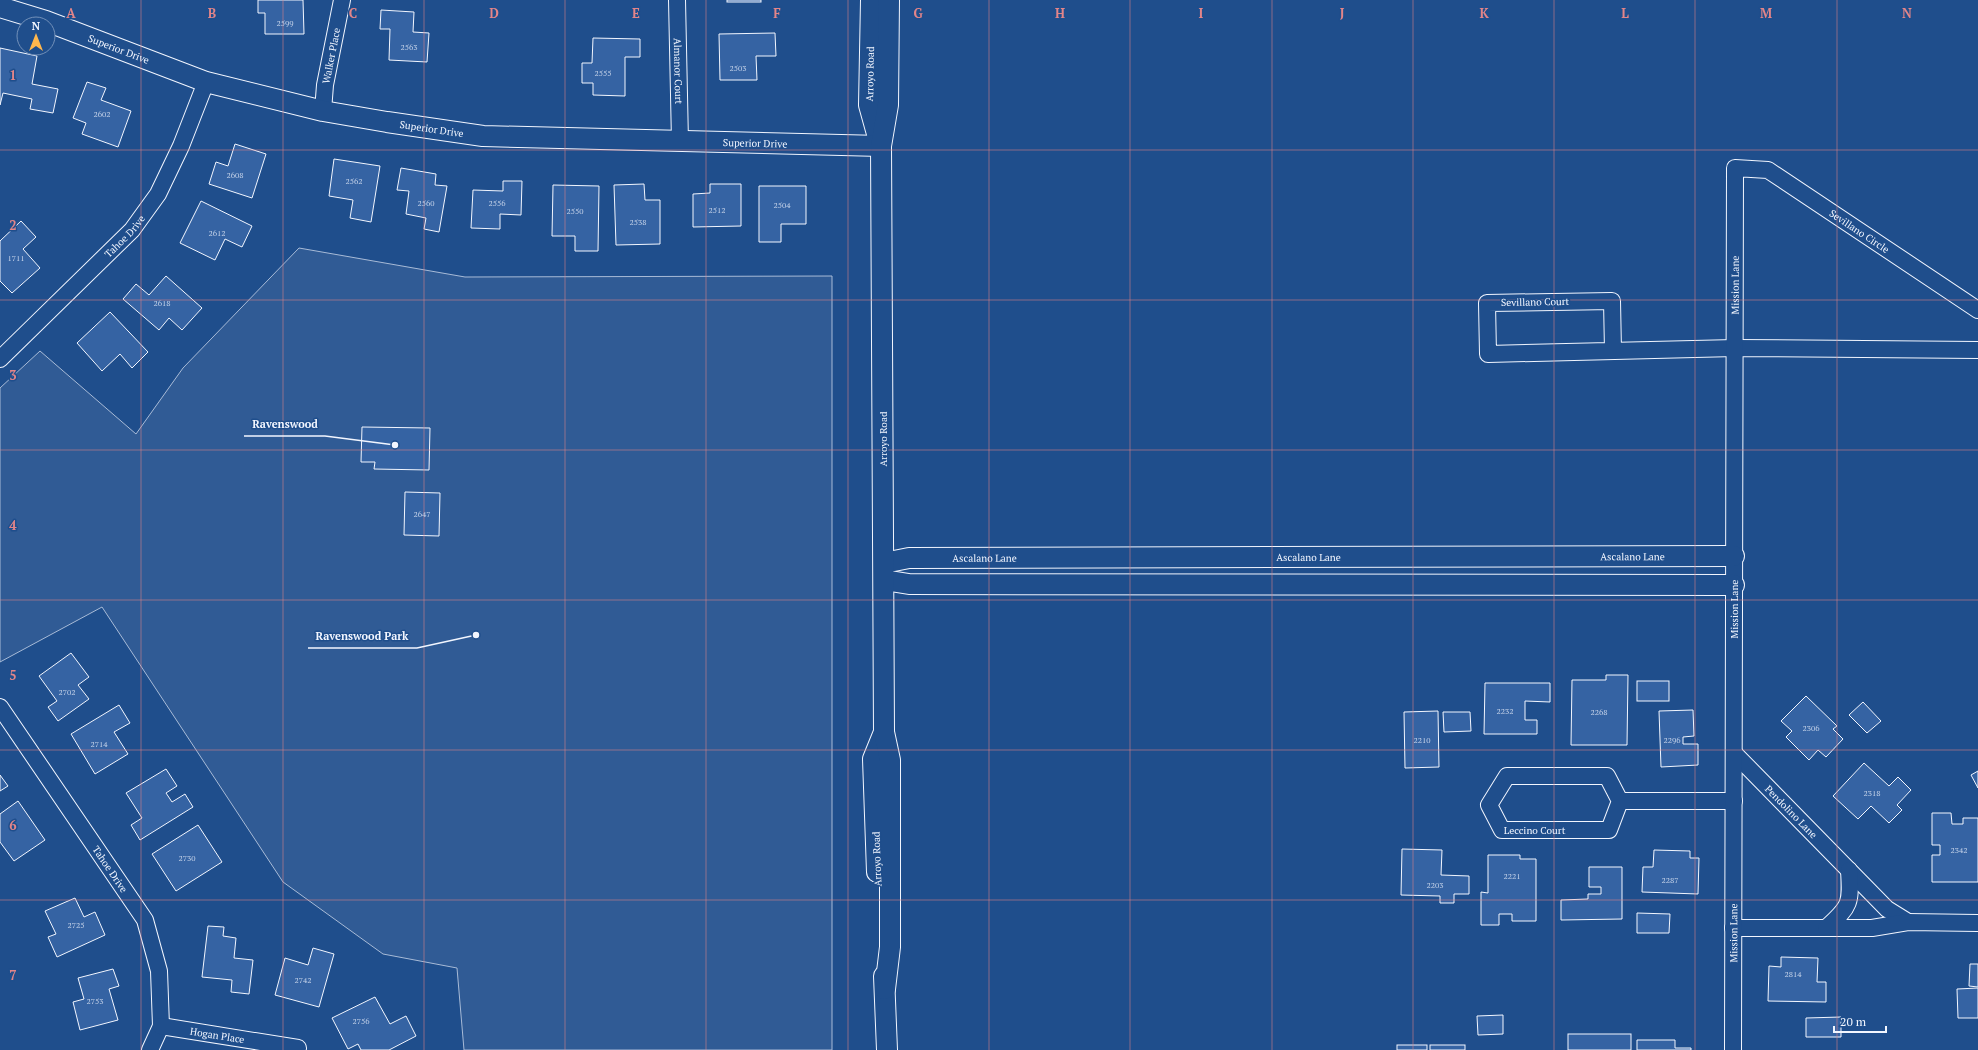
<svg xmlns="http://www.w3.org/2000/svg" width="1978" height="1050" font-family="'PT Serif',serif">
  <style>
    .built { fill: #305b95; stroke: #a8bbd7 }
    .building { fill: #3563a3; stroke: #f2f6ff }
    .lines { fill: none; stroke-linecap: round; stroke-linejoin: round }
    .minor-casing { stroke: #f2f6ff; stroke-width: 18 }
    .tertiary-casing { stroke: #f2f6ff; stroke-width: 22 }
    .minor { stroke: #1f4e8c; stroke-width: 16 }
    .tertiary { stroke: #1f4e8c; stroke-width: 20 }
    .grid { fill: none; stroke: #e38589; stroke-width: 1; stroke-opacity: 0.55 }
    .labels { text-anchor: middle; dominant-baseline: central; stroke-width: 3; stroke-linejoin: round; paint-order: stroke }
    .number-label { font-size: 8px; fill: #c3d1e8 }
    .street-label { font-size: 10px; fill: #f2f6ff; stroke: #1f4e8c }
    .grid-label { font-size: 13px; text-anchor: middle; font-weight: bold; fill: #e38589; stroke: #1f4e8c; stroke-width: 3; stroke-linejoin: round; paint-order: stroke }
    .leader { fill: none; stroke: #f2f6ff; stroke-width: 1.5 }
    .callout-dot { fill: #f2f6ff; stroke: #1f4e8c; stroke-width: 1.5 }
    .callout-label { font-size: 11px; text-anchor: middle; font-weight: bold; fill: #f2f6ff; stroke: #1f4e8c; stroke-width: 3; stroke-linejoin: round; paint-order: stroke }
  </style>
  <rect width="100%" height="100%" fill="#1f4e8c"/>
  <polygon class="built" points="299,248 465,277 832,276 832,1050 464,1050 457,968 383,954 283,882 102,607 0,662 0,388 40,351 136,434 183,368"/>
  <g class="building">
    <polygon points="258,0 303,0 304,34 265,34 265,13 258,13"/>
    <rect x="727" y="0" width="34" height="2"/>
    <polygon points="381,10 414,12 413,32 429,33 427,62 389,60 390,29 380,29"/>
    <polygon points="775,33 776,56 756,56 757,80 720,80 719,34"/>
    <polygon points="593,38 640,39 640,57 625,57 625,96 593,95 593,83 582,83 582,63 592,63"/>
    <polygon points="0,48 37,56 32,84 58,89 53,113 30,109 32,99 3,93 0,105"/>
    <polygon points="87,82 106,88 101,100 131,111 118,147 82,134 86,123 73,118"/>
    <polygon points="235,144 266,154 252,198 209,184 216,162 228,166"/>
    <polygon points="334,159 380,166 371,222 350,218 353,200 329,196"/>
    <polygon points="401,168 436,174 435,185 447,186 439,232 424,229 426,218 406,214 409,191 397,190"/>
    <polygon points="503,181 522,181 521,215 500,214 500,229 471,228 473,190 503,191"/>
    <polygon points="644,184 645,200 660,200 660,244 616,245 614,185"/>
    <polygon points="710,184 741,184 741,226 693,227 693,194 710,193"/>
    <polygon points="553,185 599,186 598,251 575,251 575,236 552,236"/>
    <polygon points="759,186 806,186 806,224 781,224 781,242 759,242"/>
    <polygon points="201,201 252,226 242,247 225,239 215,260 180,243"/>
    <polygon points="21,221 36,237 23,249 40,268 12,293 0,281 0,241"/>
    <polygon points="166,276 202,308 182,330 169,318 159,330 123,299 136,284 149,295"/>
    <polygon points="110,312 148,352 132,368 120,354 102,371 77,343"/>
    <polygon points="362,427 430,428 429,470 374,469 375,462 361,462"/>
    <polygon points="405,492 440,493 439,536 404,535"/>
    <polygon points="71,653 89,677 78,685 89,699 58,721 48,707 57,701 39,676"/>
    <polygon points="1606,675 1628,675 1627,745 1571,745 1572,680 1606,680"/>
    <rect x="1637" y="681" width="32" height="20"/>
    <polygon points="1485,683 1550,683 1550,702 1525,701 1525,720 1537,720 1537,734 1484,734"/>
    <polygon points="1806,696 1837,726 1833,729 1843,739 1826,757 1818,750 1809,760 1786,737 1792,731 1781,721"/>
    <polygon points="1863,702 1881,721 1867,733 1849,715"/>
    <polygon points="119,705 130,723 114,732 128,754 95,774 71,734"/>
    <polygon points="1693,710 1694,736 1683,737 1683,744 1698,744 1698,765 1661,767 1659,711"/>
    <polygon points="1438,711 1439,767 1405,768 1404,712"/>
    <polygon points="1443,712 1470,712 1471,731 1444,732"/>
    <polygon points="1864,763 1889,786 1898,777 1911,790 1897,805 1902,810 1889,823 1871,806 1858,819 1833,796"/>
    <polygon points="166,769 177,786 166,793 172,802 185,794 193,807 140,840 131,825 142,818 126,793"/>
    <polygon points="1978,771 1978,788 1971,775"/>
    <polygon points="0,775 8,786 0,791"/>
    <polygon points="18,801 45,840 14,861 0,842 0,814"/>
    <polygon points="1932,813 1951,813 1952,824 1963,824 1963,818 1978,818 1978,882 1932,882 1932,855 1940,855 1940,845 1932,845"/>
    <polygon points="198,825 222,862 176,891 152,854"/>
    <polygon points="1402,849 1442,850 1441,875 1469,876 1469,894 1454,894 1454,903 1440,903 1440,896 1401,895"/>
    <polygon points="1654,850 1690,851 1690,858 1699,858 1698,894 1642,892 1643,867 1653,867"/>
    <polygon points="1488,855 1520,855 1520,859 1536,859 1536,921 1512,921 1512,914 1499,914 1499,925 1481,925 1481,892 1488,893"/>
    <polygon points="1589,867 1622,867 1622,919 1561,920 1561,900 1588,899 1588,894 1601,894 1601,887 1589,887"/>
    <polygon points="75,898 84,917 95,912 105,935 57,957 48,937 56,934 45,911"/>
    <polygon points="1637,913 1670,914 1669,933 1637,933"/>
    <polygon points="208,926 224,927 223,936 236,938 234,958 253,960 249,994 231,992 232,980 202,977"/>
    <polygon points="313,948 334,954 319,1007 275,995 285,958 308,965"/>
    <polygon points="1781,957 1818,958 1817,982 1826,982 1826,1002 1768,1001 1769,966 1781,967"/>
    <polygon points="1970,964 1978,964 1978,987 1969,986"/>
    <polygon points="113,969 119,986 109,989 118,1020 80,1030 73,1002 84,999 78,978"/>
    <polygon points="1978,988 1978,1018 1958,1018 1957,989"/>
    <polygon points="375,997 390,1024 406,1016 416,1036 389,1050 361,1050 358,1044 348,1049 332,1018"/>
    <polygon points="1503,1015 1503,1034 1478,1035 1477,1016"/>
    <polygon points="1841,1017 1841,1037 1806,1037 1806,1018"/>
    <rect x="1568" y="1034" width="63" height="16"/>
    <polygon points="1637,1040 1675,1040 1675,1048 1691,1048 1691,1050 1637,1050"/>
    <rect x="1397" y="1045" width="30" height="5"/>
    <rect x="1430" y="1045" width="35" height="5"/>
  </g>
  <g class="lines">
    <defs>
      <g id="minor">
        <path id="s1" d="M677 0 680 142"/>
        <path id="s2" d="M323 111 325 85 342 0"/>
        <polyline points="1613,351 1612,301 1487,303 1488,354 1735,348 1978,350"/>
        <path id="s3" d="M0 359 132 230 158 194 181 146 206 82"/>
        <path id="s4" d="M0 707 145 920 159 971 161 1026 150 1050"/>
        <path id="s5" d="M1734 753 1887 909 1908 922"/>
        <path id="s6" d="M1620 801 1607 776H1507L1489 805 1502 830H1609L1620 801H1734"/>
        <polyline points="1733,928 1872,928 1908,922 1978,923"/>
        <path d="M1826 928C1851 906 1851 903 1849 870"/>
        <path id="s7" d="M161 1026 298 1048"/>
        <path id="s8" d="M1733 1050 1735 168 1768 170 1978 310"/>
      </g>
      <g id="tertiary">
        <polyline points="871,0 869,105 879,141"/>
        <path id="s9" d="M0 7 46 21 206 82 323 111 387 122 483 136 881 146"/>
        <path id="s10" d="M884 563 909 558 1734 556"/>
        <polyline points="884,580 909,584 1734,585"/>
        <polyline points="877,872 873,759 884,732"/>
        <polyline points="884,976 887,1050"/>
        <polyline points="885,989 890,947 890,760 884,732 881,146 888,105 889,0"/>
      </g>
    </defs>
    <use href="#minor" class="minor-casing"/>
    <use href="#tertiary" class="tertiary-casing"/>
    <use href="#minor" class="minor"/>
    <use href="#tertiary" class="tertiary"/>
  </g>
  <path class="grid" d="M141 0V1050M283 0V1050M424 0V1050M565 0V1050M706 0V1050M848 0V1050M989 0V1050M1130 0V1050M1272 0V1050M1413 0V1050M1554 0V1050M1695 0V1050M1837 0V1050M0 150H1978M0 300H1978M0 450H1978M0 600H1978M0 750H1978M0 900H1978"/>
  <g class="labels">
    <g class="number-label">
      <text x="285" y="23">2599</text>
      <text x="409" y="47">2563</text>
      <text x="738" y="68">2503</text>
      <text x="603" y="73">2555</text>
      <text x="102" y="114">2602</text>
      <text x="235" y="175">2608</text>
      <text x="354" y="181">2562</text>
      <text x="426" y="203">2560</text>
      <text x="497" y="203">2556</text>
      <text x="782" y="205">2504</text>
      <text x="717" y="210">2512</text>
      <text x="575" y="211">2550</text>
      <text x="638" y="222">2538</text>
      <text x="217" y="233">2612</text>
      <text x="16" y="258">1711</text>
      <text x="162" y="303">2618</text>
      <text x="422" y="514">2647</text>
      <text x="67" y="692">2702</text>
      <text x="1505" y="711">2232</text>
      <text x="1599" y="712">2268</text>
      <text x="1811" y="728">2306</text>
      <text x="1422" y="740">2210</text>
      <text x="1672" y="740">2296</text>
      <text x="99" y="744">2714</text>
      <text x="1872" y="793">2318</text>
      <text x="1959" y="850">2342</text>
      <text x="187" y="858">2730</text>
      <text x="1512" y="876">2221</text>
      <text x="1670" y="880">2287</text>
      <text x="1435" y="885">2203</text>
      <text x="76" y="925">2725</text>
      <text x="1793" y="974">2814</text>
      <text x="303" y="980">2742</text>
      <text x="95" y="1001">2753</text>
      <text x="361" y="1021">2756</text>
    </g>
    <g class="street-label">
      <text stroke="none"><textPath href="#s9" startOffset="126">Superior Drive</textPath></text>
      <text stroke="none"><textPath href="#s2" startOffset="56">Walker Place</textPath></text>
      <text stroke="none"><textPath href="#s1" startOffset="71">Almanor Court</textPath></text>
      <text transform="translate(870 74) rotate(-89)">Arroyo Road</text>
      <text stroke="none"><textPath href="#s9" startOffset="450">Superior Drive</textPath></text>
      <text stroke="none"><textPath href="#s9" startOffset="774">Superior Drive</textPath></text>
      <text stroke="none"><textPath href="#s8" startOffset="1025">Sevillano Circle</textPath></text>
      <text stroke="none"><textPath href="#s3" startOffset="175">Tahoe Drive</textPath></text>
      <text stroke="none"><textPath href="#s8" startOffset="765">Mission Lane</textPath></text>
      <text transform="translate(1535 302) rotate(-1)">Sevillano Court</text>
      <text transform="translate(883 439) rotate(-90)">Arroyo Road</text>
      <text stroke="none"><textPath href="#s10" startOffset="425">Ascalano Lane</textPath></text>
      <text stroke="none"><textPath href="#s10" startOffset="749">Ascalano Lane</textPath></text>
      <text stroke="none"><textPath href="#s10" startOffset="101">Ascalano Lane</textPath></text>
      <text stroke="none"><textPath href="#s8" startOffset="441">Mission Lane</textPath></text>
      <text stroke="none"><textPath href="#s5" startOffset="82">Pendolino Lane</textPath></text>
      <text stroke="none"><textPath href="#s6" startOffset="223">Leccino Court</textPath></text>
      <text transform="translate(877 859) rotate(-92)">Arroyo Road</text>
      <text stroke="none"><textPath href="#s4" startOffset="196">Tahoe Drive</textPath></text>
      <text stroke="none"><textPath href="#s8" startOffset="117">Mission Lane</textPath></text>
      <text stroke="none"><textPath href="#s7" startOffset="57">Hogan Place</textPath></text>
    </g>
  </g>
  <g class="grid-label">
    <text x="71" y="18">A</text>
    <text x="212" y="18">B</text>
    <text x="353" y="18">C</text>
    <text x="494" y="18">D</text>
    <text x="636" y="18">E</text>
    <text x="777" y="18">F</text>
    <text x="918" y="18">G</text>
    <text x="1060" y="18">H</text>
    <text x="1201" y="18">I</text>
    <text x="1342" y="18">J</text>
    <text x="1484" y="18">K</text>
    <text x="1625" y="18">L</text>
    <text x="1766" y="18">M</text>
    <text x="1907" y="18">N</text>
    <text x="13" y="80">1</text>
    <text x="13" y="230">2</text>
    <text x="13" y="380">3</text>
    <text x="13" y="530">4</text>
    <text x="13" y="680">5</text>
    <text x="13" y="830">6</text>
    <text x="13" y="980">7</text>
  </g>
  <path class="leader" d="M395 445L325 436H244M476 635L417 648H308"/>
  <g class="callout-dot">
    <circle cx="395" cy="445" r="4"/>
    <circle cx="476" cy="635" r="4"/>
  </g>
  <g class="callout-label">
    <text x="285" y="428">Ravenswood</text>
    <text x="362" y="640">Ravenswood Park</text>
  </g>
  <g transform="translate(36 36)"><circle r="19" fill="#1f4e8c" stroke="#7391ba"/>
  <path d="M0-3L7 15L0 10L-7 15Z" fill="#ffb74d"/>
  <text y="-6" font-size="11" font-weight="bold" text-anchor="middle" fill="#f2f6ff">N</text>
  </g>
  <path d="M1834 1026v6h52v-6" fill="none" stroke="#f2f6ff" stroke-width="2"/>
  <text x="1840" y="1026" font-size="12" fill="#f2f6ff" stroke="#1f4e8c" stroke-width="3" paint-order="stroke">20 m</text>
</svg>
